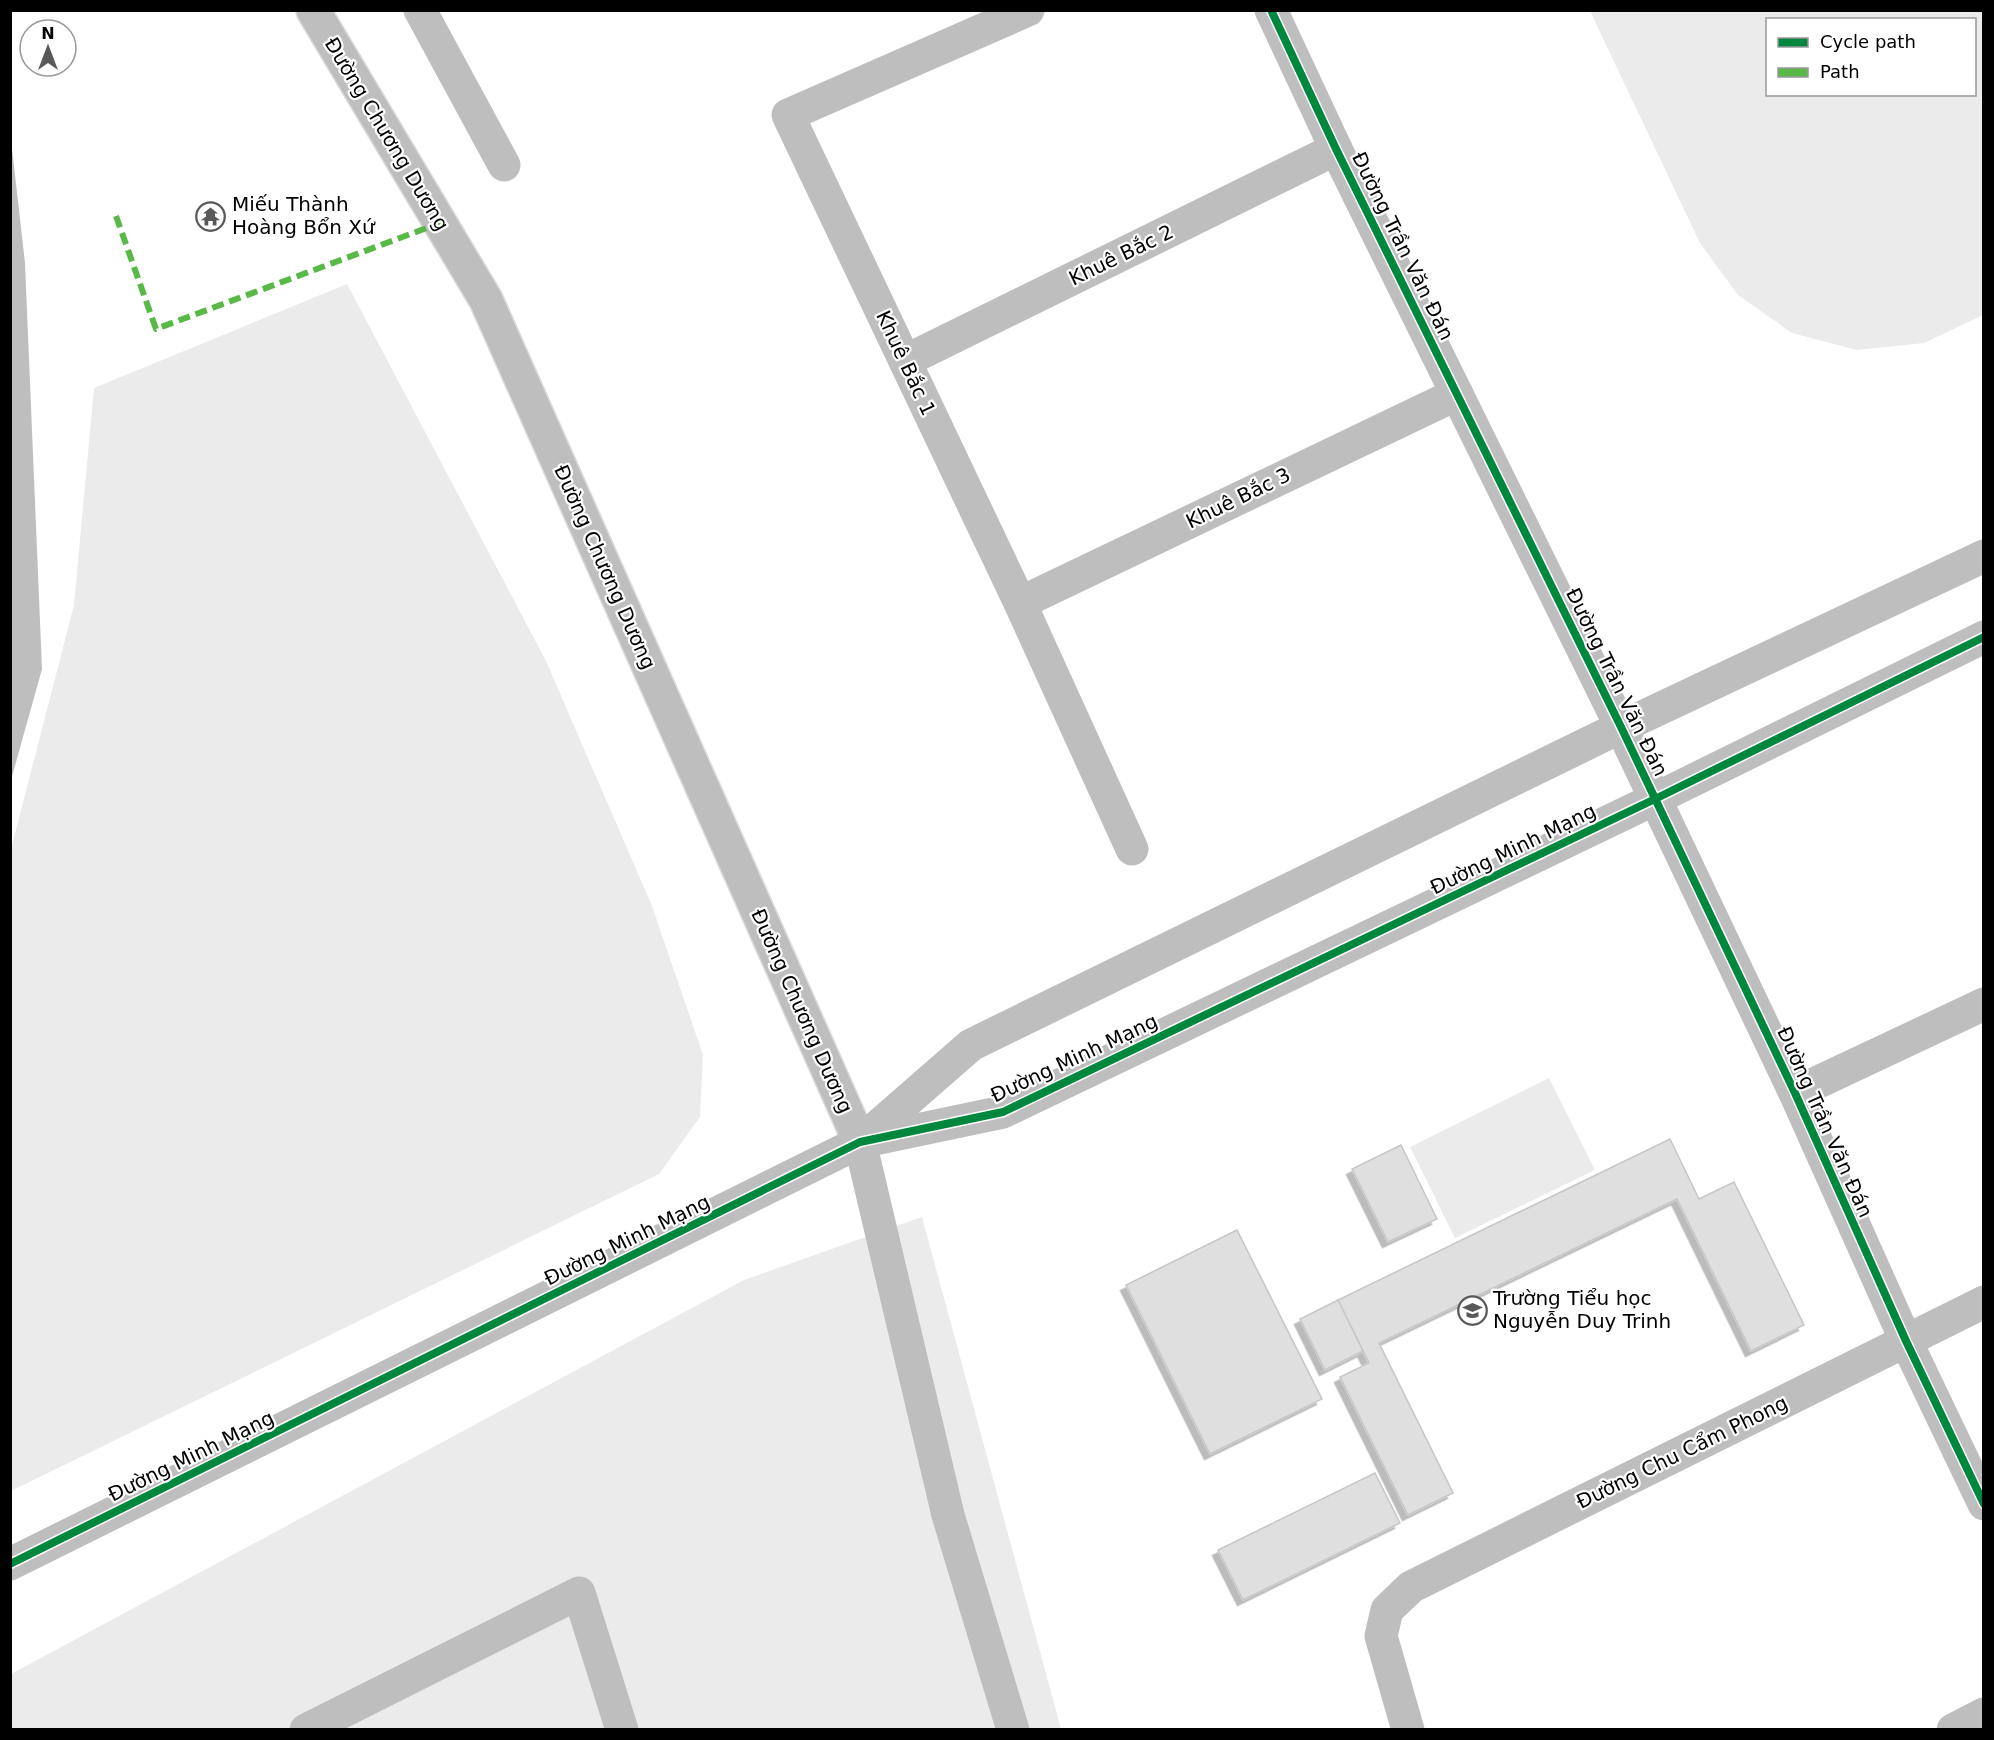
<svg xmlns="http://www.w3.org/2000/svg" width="1994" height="1740" font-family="'DejaVu Sans',sans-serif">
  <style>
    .green { fill: #ebebeb; fill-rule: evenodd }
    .water { fill: #bebebe }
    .building { fill: #dfdfdf; stroke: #c6c6c6; stroke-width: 1.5; filter: url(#shadow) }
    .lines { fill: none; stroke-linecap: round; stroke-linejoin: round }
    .major-casing { stroke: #dbdbdb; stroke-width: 36 }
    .minor { stroke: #bebebe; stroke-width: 33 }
    .major { stroke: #bebebe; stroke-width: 33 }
    .quiet { stroke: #58b947; stroke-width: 6; stroke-dasharray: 12 6; stroke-linecap: butt }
    .cycleway-casing { stroke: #fff; stroke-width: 11 }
    .cycleway { stroke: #00873e; stroke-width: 8 }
    .labels { text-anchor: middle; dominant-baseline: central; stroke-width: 4.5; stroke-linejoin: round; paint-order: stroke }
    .street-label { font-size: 20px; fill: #000; stroke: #fff }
    .poi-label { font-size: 20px; fill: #000; stroke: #fff; text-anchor: start }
  </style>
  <defs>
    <filter id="shadow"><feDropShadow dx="-5.5" dy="5.5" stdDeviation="0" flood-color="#0004"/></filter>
  </defs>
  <rect width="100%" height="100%" fill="#fff"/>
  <g class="green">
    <path d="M1590 11H1983V315L1924 343 1857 350 1792 333 1738 295 1700 243ZM1768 20H1974V94H1768Z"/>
    <polygon points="347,284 546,661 652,906 703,1055 700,1117 659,1174 11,1491 11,849 74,605 94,388"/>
    <polygon points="1549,1078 1595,1170 1455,1238 1410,1147"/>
    <polygon points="922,1217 1061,1729 11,1730 11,1674 744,1280"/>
  </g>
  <polygon class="water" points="10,131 25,263 42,669 11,780"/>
  <g class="building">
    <polygon points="1670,1139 1699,1199 1734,1182 1804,1325 1751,1351 1677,1199 1379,1343 1453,1493 1408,1515 1340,1377 1369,1363 1338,1300"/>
    <polygon points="1401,1145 1437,1219 1388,1242 1352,1169"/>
    <polygon points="1237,1230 1322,1399 1210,1454 1126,1285"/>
    <polygon points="1338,1300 1363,1351 1325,1370 1300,1319"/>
    <polygon points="1375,1473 1400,1523 1243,1600 1218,1550"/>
  </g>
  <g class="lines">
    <defs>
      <polyline id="major" points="313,10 486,300 860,1142"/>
    </defs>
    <use href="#major" class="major-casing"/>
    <g class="minor">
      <polyline points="420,10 504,165"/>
      <polyline points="1028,10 788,115 1020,603 1132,849"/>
      <polyline points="1271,10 1336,149 1621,727 1795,1093 1906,1341 1984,1504"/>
      <polyline points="905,361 1336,149"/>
      <polyline points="1020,603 1457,394"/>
      <polyline points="1795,1093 1984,1004"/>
      <polyline points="861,1141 971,1045 1621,727 1984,556"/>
      <polyline points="860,1142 948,1515 1013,1730"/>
      <polyline points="10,1564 860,1142 1003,1112 1655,799 1984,637"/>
      <polyline points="306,1730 579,1593 622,1730"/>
      <polyline points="1408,1730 1381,1636 1387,1610 1411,1587 1984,1302"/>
      <polyline points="1953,1730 1984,1714"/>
    </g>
    <use href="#major" class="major"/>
    <polyline class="quiet" points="116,216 156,329 440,223"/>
    <defs>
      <g id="cycleway">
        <polyline points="1271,10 1336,149 1621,727 1795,1093 1906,1341 1984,1504"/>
        <polyline points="10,1564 860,1142 1003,1112 1655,799 1984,637"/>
      </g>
    </defs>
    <use href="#cycleway" class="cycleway-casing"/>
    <use href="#cycleway" class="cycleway"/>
  </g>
  <defs>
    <symbol id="temple-ring" viewBox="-11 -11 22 22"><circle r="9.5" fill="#fff" stroke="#595959" stroke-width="1.5"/><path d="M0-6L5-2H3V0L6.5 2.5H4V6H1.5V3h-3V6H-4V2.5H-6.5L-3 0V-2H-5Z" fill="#595959"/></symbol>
    <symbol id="school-ring" viewBox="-11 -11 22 22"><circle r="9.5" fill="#fff" stroke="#595959" stroke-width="1.5"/><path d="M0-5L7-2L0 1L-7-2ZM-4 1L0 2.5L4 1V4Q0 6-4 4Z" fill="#595959"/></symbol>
  </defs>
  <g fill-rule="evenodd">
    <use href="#temple-ring" x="194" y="200" width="33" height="33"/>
    <use href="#school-ring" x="1456" y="1294" width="33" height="33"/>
  </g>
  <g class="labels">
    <g class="street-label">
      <text transform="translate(387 134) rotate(59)">Đường Chương Dương</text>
      <text transform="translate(1403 246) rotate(64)">Đường Trần Văn Đán</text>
      <text transform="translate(1121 255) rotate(-26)">Khuê Bắc 2</text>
      <text transform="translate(906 363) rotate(65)">Khuê Bắc 1</text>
      <text transform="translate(1238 498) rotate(-26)">Khuê Bắc 3</text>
      <text transform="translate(605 567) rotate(66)">Đường Chương Dương</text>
      <text transform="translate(1617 682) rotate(64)">Đường Trần Văn Đán</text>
      <text transform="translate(1513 849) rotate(-26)">Đường Minh Mạng</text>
      <text transform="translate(802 1011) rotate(66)">Đường Chương Dương</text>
      <text transform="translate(1074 1058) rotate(-25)">Đường Minh Mạng</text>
      <text transform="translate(1825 1122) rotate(66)">Đường Trần Văn Đán</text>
      <text transform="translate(627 1240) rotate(-26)">Đường Minh Mạng</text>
      <text transform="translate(1682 1452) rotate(-26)">Đường Chu Cẩm Phong</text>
      <text transform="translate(191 1456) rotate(-26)">Đường Minh Mạng</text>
    </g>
    <g class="poi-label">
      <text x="232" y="204">Miếu Thành<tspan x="232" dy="23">Hoàng Bổn Xứ</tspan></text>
      <text x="1493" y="1298">Trường Tiểu học<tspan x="1493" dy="23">Nguyễn Duy Trinh</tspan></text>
    </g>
  </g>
  <rect width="1994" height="1740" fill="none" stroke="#000000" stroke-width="24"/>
  <rect x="1766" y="18" width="210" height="78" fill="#ffffff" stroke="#999999" stroke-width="1.5"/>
  <rect x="1778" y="38" width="30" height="9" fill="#00873e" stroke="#999999" stroke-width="1.5"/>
  <text x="1820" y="48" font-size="18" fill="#000000">Cycle path</text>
  <rect x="1778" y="68" width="30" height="9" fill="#58b947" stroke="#999999" stroke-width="1.5"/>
  <text x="1820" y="78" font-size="18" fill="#000000">Path</text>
  <g transform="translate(48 48)"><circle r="28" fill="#ffffff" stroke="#999999" stroke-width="1.5"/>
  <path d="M0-4.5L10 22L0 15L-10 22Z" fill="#595959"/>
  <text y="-9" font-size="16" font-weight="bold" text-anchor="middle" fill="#000000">N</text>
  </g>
</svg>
